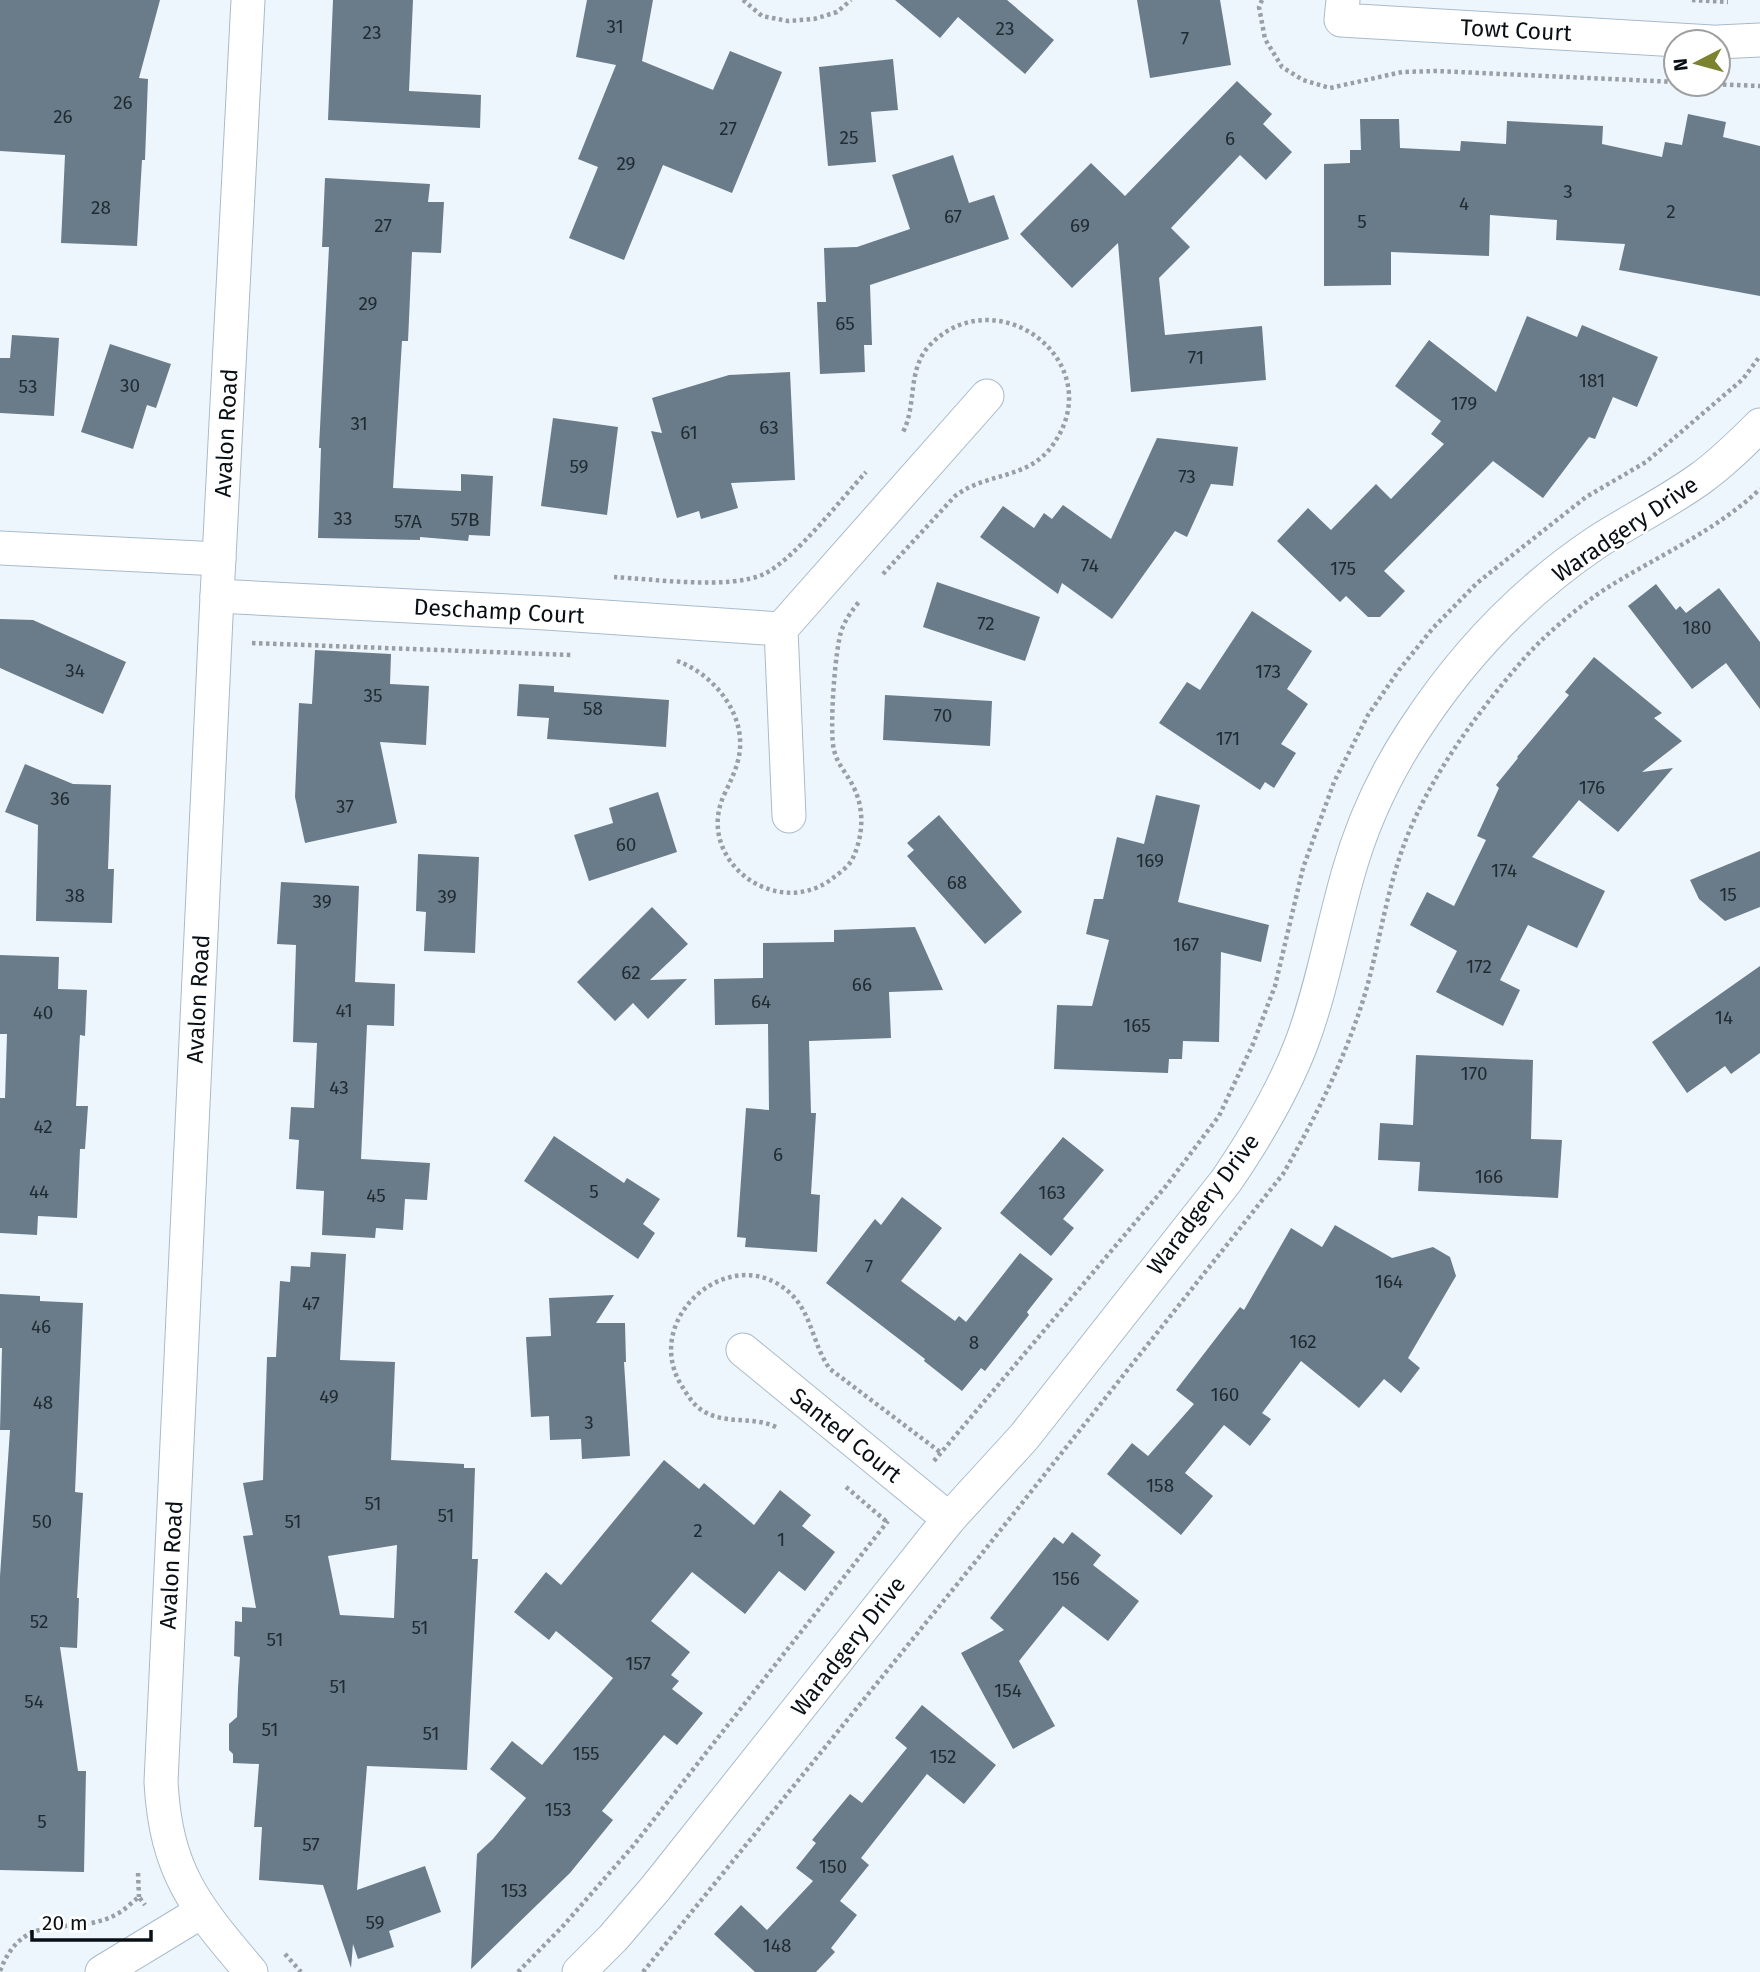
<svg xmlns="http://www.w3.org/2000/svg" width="1760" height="1972" font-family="'Fira Sans',sans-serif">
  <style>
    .building { fill: #6a7c8a; fill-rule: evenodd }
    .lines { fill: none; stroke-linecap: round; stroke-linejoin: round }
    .minor-casing { stroke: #a8bbca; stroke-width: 35 }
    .path { stroke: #989fa6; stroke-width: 4.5; stroke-dasharray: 3.5 3.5; stroke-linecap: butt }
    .minor { stroke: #fff; stroke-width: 33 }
    .labels { text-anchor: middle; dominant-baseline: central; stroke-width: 5; stroke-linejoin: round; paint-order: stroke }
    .number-label { font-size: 19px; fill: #212b32 }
    .street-label { font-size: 23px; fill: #091015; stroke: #fff }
  </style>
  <rect width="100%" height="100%" fill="#eef6fd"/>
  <g class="building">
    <polygon points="0,0 160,0 139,78 148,79 145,160 142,160 137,246 61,243 65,155 0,151"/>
    <polygon points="333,0 413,0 409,91 481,95 480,128 328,120"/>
    <polygon points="587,0 653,0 642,61 713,90 730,51 782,72 732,193 663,165 624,260 569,238 598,167 578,159 616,65 576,57"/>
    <polygon points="895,0 1007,0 1054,40 1025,74 958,17 940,38"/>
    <polygon points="1137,0 1220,0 1231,65 1150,78"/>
    <polygon points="893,59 898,110 871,112 876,162 828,166 819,67"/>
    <polygon points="1237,81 1272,114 1263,124 1292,152 1266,180 1240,155 1171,228 1190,247 1159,278 1165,335 1262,326 1266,380 1131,392 1118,243 1072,288 1020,234 1091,163 1125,196"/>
    <polygon points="1688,114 1726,122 1723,137 1760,146 1760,296 1619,270 1625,244 1556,240 1557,220 1490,215 1489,256 1391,252 1391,285 1324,286 1324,164 1350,163 1350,150 1361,150 1360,119 1399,119 1400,148 1460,151 1461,141 1506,144 1507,121 1603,126 1602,144 1662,157 1665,142 1682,145"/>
    <polygon points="953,155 969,203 994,195 1009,239 870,285 872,345 864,345 865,372 820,374 817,302 826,302 824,248 857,247 910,229 892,175"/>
    <polygon points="325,178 430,184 428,202 444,202 441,253 412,252 408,341 402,341 393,488 461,491 461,474 493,476 490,536 469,535 468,541 420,537 420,540 318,538 321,448 319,448 329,247 322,247"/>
    <polygon points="1527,316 1577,337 1582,325 1658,357 1637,407 1613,397 1595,439 1589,437 1543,498 1493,461 1384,571 1405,591 1380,617 1368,617 1346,596 1340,602 1277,541 1308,508 1331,530 1376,484 1391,499 1444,444 1431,434 1441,421 1395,386 1429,340 1496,392"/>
    <polygon points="12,335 59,338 54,416 0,413 0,358 10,358"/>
    <polygon points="110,344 171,364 156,408 147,405 133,449 81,432"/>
    <polygon points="790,372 795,480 731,483 738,508 701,519 699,511 677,518 651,431 662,433 652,398 729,375"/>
    <polygon points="553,418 618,427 607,515 541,506"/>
    <polygon points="1157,438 1238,447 1233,486 1211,484 1187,537 1175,531 1112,619 1062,583 1058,594 980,537 1003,506 1034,528 1044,513 1052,519 1063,505 1111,539"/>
    <polygon points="937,582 1040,617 1025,661 923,627"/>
    <polygon points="1656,584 1676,610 1680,606 1686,613 1719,588 1760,642 1760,709 1726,663 1692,689 1628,606"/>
    <polygon points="1252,611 1312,651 1287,689 1308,704 1281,744 1296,753 1274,788 1265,782 1260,790 1159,723 1187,682 1200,690"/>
    <polygon points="0,619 33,620 126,662 103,714 0,668"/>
    <polygon points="315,650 391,654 390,684 429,686 426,745 380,742 397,823 305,843 295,797 299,703 312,704"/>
    <polygon points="1594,657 1662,713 1654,718 1682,741 1642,772 1673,768 1618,832 1579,800 1532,857 1605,891 1577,948 1528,925 1500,980 1520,990 1503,1026 1436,992 1457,951 1410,925 1427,892 1454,906 1486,840 1477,836 1499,788 1496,785 1518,758 1517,757 1569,695 1565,692"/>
    <polygon points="519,684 554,686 554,692 669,700 666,747 547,739 549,718 517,716"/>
    <polygon points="885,695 992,701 990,746 883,740"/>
    <polygon points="25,764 73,784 111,785 108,869 114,869 112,923 36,921 38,825 5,812"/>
    <polygon points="658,792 677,852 589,881 574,835 613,823 609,808"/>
    <polygon points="1156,795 1200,805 1178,902 1269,925 1261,962 1221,952 1219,1042 1183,1041 1182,1059 1169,1059 1168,1073 1054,1069 1057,1005 1092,1006 1109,940 1086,934 1094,899 1103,899 1117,837 1144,844"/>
    <polygon points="939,815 1022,912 985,944 907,856 914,850 907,843"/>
    <polygon points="1760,851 1760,907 1725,921 1699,899 1690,880"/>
    <polygon points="418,854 479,857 475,953 424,951 426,912 416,911"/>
    <polygon points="281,882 359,886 355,982 395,984 394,1026 367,1025 361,1159 430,1163 427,1200 405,1199 403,1230 376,1228 375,1238 322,1235 324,1191 296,1189 299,1140 289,1139 291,1107 314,1108 317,1043 293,1042 296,945 277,944"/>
    <polygon points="652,907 688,944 650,980 687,979 648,1019 633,1003 615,1021 577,982"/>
    <polygon points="915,927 943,990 889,992 891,1038 809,1041 811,1113 816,1113 811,1194 820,1195 817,1252 745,1247 746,1238 737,1237 746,1108 769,1110 768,1024 715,1025 714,979 763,978 763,943 834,942 834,930"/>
    <polygon points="0,955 59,957 58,989 87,990 85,1036 80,1035 76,1106 88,1106 85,1149 80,1149 77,1218 38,1216 37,1235 0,1233 0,1098 5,1098 7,1034 0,1034"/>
    <polygon points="1760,966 1760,1053 1731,1074 1725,1066 1687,1093 1652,1042"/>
    <polygon points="1416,1055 1533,1060 1531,1139 1562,1140 1558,1198 1418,1191 1420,1162 1378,1160 1380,1123 1413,1125"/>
    <polygon points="554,1136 624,1183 627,1178 660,1199 643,1224 655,1233 638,1259 524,1181"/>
    <polygon points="1063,1137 1104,1170 1063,1219 1074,1228 1051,1256 1000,1213"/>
    <polygon points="902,1197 942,1228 901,1281 955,1321 959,1316 966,1322 1020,1253 1053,1279 1027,1312 1029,1315 985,1371 981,1368 962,1391 924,1361 925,1359 826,1283 875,1219 881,1225"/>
    <polygon points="1335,1225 1392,1258 1433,1247 1450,1257 1456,1276 1408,1358 1420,1368 1401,1393 1384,1379 1359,1408 1301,1361 1262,1413 1271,1419 1250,1446 1224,1425 1185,1473 1213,1496 1181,1535 1107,1474 1132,1443 1148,1456 1194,1404 1176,1390 1240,1307 1244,1310 1291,1228 1322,1247"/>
    <path d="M311 1252 346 1254 340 1360 395 1362 391 1460 464 1464V1468H475L472 1559H478L467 1770 367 1766 357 1890 425 1866 441 1912 389 1931 394 1947 358 1959 353 1944 351 1968 323 1885 259 1880 262 1827H254L259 1764 233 1763V1754L229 1750V1724L237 1717 238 1688 240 1657 234 1656 235 1621 242 1622V1607L256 1608 243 1536 253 1535 243 1483 263 1480 267 1357H276L280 1281 290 1282 291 1266 310 1267ZM397 1545 394 1618 340 1615 328 1556Z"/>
    <polygon points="0,1294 40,1296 40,1301 83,1303 75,1492 83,1493 77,1598 79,1598 77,1648 60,1647 78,1771 86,1771 84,1872 0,1870 0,1576 10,1430 0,1430 2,1348 0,1348"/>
    <polygon points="614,1295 596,1323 625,1323 626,1362 624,1362 630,1456 582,1459 581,1439 550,1440 549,1416 531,1417 526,1337 551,1336 549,1298"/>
    <polygon points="664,1460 699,1489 704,1483 754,1525 780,1490 811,1515 802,1526 835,1552 805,1591 779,1571 745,1614 692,1572 651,1621 690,1652 671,1675 679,1681 672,1689 703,1713 677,1745 664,1735 602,1811 613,1820 570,1873 471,1969 477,1854 493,1839 526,1798 490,1769 512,1741 542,1765 613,1678 556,1631 549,1640 514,1612 546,1572 561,1585"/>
    <polygon points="1072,1532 1101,1555 1093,1565 1139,1601 1108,1641 1063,1606 1019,1661 1055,1726 1013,1749 961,1653 1004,1630 990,1618 1054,1537 1063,1544"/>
    <polygon points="922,1705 996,1765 964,1804 927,1774 861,1858 869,1865 840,1901 857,1915 831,1948 835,1952 816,1972 755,1972 714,1934 741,1905 767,1930 813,1881 796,1868 816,1843 812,1840 850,1794 862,1803 907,1748 895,1738"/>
  </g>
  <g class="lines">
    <defs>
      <g id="minor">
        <path d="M248 0 217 596 161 1782C166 1872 195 1906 251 1972"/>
        <polyline points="1343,0 1341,20 1712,42"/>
        <polyline points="1718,42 1760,40"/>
        <polyline points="0,548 219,559"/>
        <polyline points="217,596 546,613 781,629"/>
        <polyline points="789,816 781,629 987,396"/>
        <polyline points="743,1350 949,1519"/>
        <polyline points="102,1972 201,1912"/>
        <path d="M579 1972 613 1938 655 1889 949 1519 1024 1437 1226 1181C1256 1137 1283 1092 1302 1042 1322 988 1332 930 1348 874 1362 824 1385 774 1414 730 1462 656 1524 591 1597 542 1631 520 1668 502 1701 478 1722 463 1741 444 1760 425"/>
      </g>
    </defs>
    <use href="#minor" class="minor-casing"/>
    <g class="path">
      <polyline points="743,0 762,16 788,21 814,19 837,12 851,0"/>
      <polyline points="1262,0 1259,7 1265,39 1282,67 1303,80 1330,88 1402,72 1437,71 1676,82"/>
      <polyline points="1692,0 1728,2"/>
      <polyline points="1709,84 1760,86"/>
      <path d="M883 574 955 496C987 472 1027 480 1052 446 1113 363 996 275 929 346 907 370 917 405 903 432"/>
      <path d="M614 577C654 579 729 590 764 574 795 559 841 499 866 472"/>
      <polyline points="252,643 571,655"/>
      <path d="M677 661C714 674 747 715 739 756 736 771 730 782 724 795 695 858 772 919 829 881 837 875 847 868 852 860 863 837 865 811 854 788 848 775 837 764 834 750 829 732 835 646 842 629 846 619 852 610 859 602"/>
      <path d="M776 1427C754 1416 726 1425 703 1411 693 1405 686 1393 680 1383 642 1315 734 1239 791 1294 812 1314 813 1346 830 1369L940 1452"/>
      <polyline points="934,1461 1166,1186 1219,1116 1253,1044 1275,986 1303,868 1334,782 1368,715 1399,670 1433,628 1477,583 1586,497 1646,462 1743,379 1760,356"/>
      <polyline points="846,1487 887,1522"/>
      <polyline points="138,1873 139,1897"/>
      <polyline points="285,1954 301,1972"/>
      <path d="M0 1971C25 1906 72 1939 117 1914 125 1910 132 1902 139 1897L145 1905"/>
      <polyline points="518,1972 563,1926 633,1846 888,1521"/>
      <path d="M643 1972 980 1556 1283 1174C1317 1115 1348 1053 1367 987 1379 943 1386 897 1401 853 1425 783 1473 718 1521 662 1544 635 1580 605 1610 586 1660 555 1717 530 1760 489"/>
    </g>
    <use href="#minor" class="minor"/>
  </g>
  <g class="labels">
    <g class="number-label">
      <text x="615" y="26">31</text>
      <text x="1005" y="28">23</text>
      <text x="372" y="32">23</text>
      <text x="1185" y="38">7</text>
      <text x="123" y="102">26</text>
      <text x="63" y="116">26</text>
      <text x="728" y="128">27</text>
      <text x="849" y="137">25</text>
      <text x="1230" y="138">6</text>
      <text x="626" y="163">29</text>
      <text x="1568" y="191">3</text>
      <text x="1464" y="203">4</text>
      <text x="101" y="207">28</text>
      <text x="1671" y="211">2</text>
      <text x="953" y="216">67</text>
      <text x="1362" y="221">5</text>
      <text x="383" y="225">27</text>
      <text x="1080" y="225">69</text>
      <text x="368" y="303">29</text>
      <text x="845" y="323">65</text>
      <text x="1196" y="357">71</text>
      <text x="1592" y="380">181</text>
      <text x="130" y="385">30</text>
      <text x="28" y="386">53</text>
      <text x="1464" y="403">179</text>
      <text x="359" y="423">31</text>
      <text x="769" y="427">63</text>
      <text x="689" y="432">61</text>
      <text x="579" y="466">59</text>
      <text x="1187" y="476">73</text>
      <text x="343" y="518">33</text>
      <text x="465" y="519">57B</text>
      <text x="408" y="521">57A</text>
      <text x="1090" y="565">74</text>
      <text x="1343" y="568">175</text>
      <text x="986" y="623">72</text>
      <text x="1697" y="627">180</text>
      <text x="75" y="670">34</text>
      <text x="1268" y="671">173</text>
      <text x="373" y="695">35</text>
      <text x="593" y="708">58</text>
      <text x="943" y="715">70</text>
      <text x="1228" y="738">171</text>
      <text x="1592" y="787">176</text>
      <text x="60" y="798">36</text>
      <text x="345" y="806">37</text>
      <text x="626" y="844">60</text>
      <text x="1150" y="860">169</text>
      <text x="1504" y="870">174</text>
      <text x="957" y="882">68</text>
      <text x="1728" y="894">15</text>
      <text x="75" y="895">38</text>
      <text x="447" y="896">39</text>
      <text x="322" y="901">39</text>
      <text x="1186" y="944">167</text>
      <text x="1479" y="966">172</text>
      <text x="631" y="972">62</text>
      <text x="862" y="984">66</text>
      <text x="761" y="1001">64</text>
      <text x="344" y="1010">41</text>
      <text x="43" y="1012">40</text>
      <text x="1724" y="1017">14</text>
      <text x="1137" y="1025">165</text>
      <text x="1474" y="1073">170</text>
      <text x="339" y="1087">43</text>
      <text x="43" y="1126">42</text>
      <text x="778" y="1154">6</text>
      <text x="1489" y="1176">166</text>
      <text x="39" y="1191">44</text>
      <text x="594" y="1191">5</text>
      <text x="1052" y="1192">163</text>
      <text x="376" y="1195">45</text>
      <text x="869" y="1266">7</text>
      <text x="1389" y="1281">164</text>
      <text x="311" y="1303">47</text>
      <text x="41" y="1326">46</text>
      <text x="1303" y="1341">162</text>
      <text x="974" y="1342">8</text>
      <text x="1225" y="1394">160</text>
      <text x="329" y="1396">49</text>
      <text x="43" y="1402">48</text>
      <text x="589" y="1422">3</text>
      <text x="1160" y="1485">158</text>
      <text x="373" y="1503">51</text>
      <text x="446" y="1515">51</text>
      <text x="42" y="1521">50</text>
      <text x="293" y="1521">51</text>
      <text x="698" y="1530">2</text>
      <text x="781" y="1539">1</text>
      <text x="1066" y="1578">156</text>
      <text x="39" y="1621">52</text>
      <text x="420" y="1627">51</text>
      <text x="275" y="1639">51</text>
      <text x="638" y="1663">157</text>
      <text x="338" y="1686">51</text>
      <text x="1008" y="1690">154</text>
      <text x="34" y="1701">54</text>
      <text x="270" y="1729">51</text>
      <text x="431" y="1733">51</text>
      <text x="586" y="1753">155</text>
      <text x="943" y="1756">152</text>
      <text x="558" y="1809">153</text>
      <text x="42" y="1821">5</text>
      <text x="311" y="1844">57</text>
      <text x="833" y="1866">150</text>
      <text x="514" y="1890">153</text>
      <text x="375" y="1922">59</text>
      <text x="777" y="1945">148</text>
    </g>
    <g class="street-label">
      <text transform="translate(1516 30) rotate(3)">Towt Court</text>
      <text transform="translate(226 433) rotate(-87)">Avalon Road</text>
      <text transform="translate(1625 529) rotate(-34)">Waradgery Drive</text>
      <text transform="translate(499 611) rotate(3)">Deschamp Court</text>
      <text transform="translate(198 999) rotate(-87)">Avalon Road</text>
      <text transform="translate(1203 1204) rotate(-53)">Waradgery Drive</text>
      <text transform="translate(846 1435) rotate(39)">Santed Court</text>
      <text transform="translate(171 1565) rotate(-87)">Avalon Road</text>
      <text transform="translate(848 1646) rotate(-52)">Waradgery Drive</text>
    </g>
  </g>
  <g transform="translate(1697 63) rotate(264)"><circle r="33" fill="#ffffff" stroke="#9d9fa1" stroke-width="2"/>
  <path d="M0-5L12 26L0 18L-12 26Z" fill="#7b832f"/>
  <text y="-10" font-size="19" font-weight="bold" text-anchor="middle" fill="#091015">N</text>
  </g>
  <path d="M32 1930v10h119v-10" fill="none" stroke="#091015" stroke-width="3.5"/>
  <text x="42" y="1930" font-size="21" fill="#091015" stroke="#ffffff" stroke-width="5" paint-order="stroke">20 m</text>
</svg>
